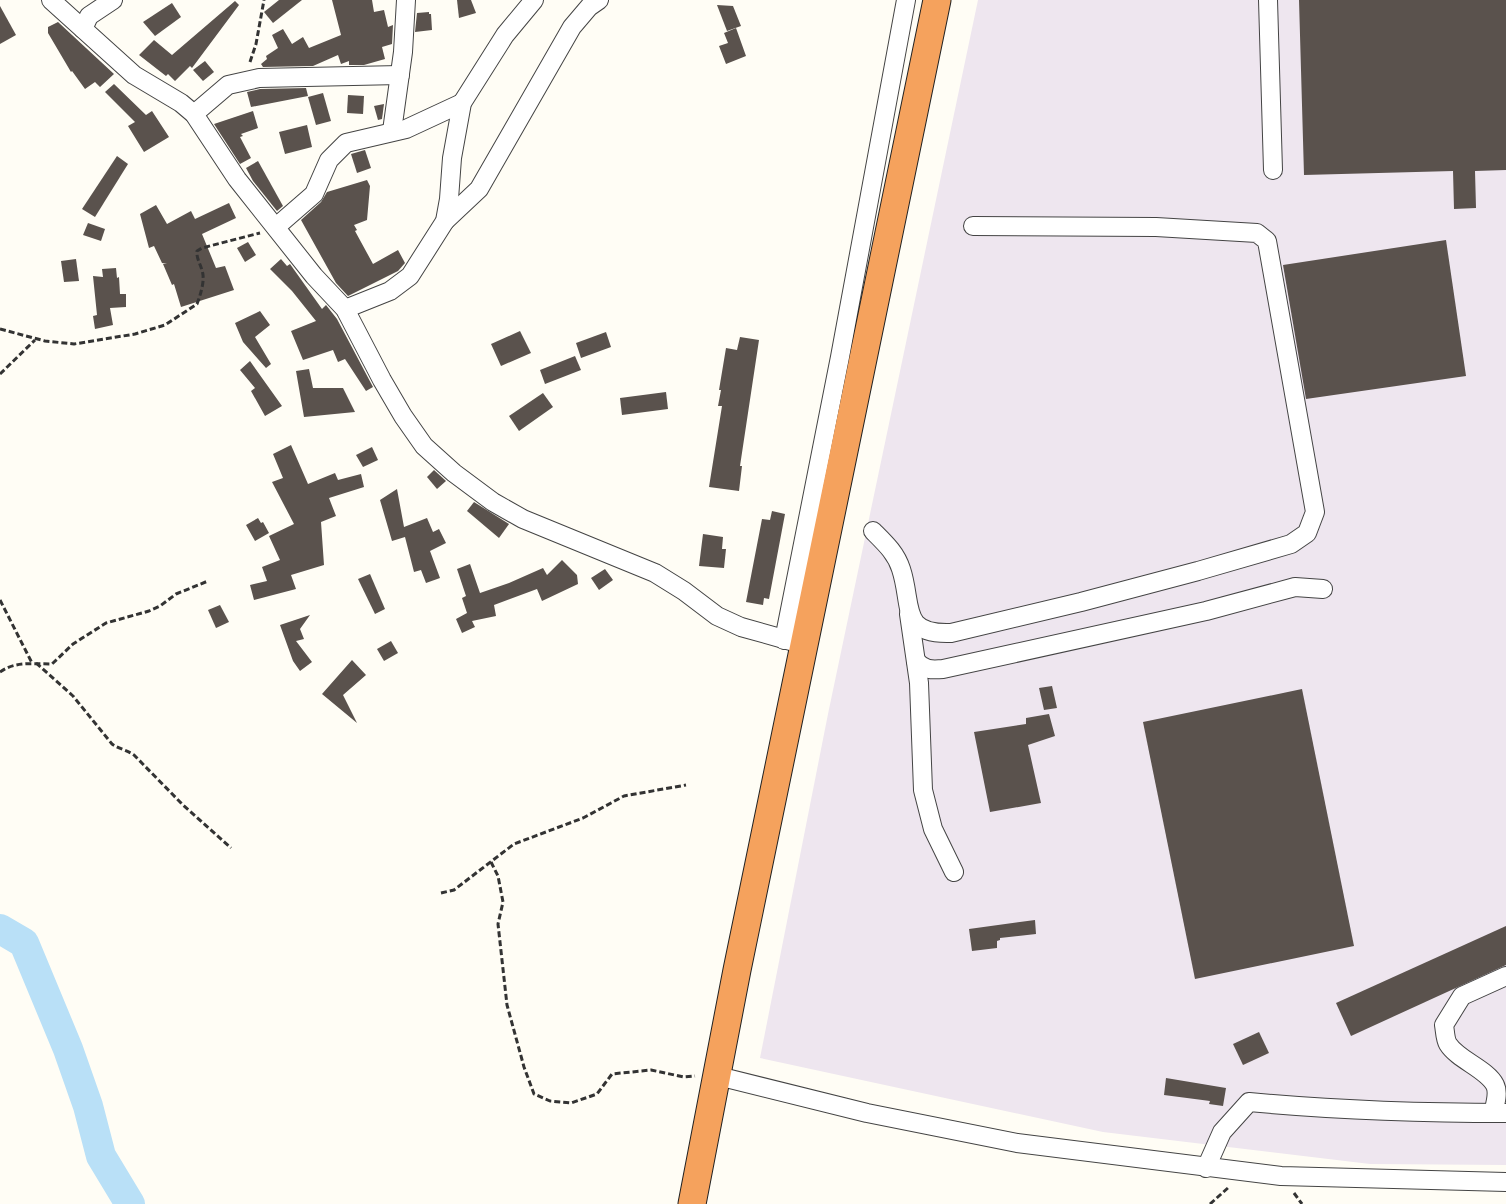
<svg xmlns="http://www.w3.org/2000/svg" width="1506" height="1204" font-family="'Noto Serif',serif">
  <style>
    .industrial { fill: #eee6ef }
    .lines { fill: none; stroke-linecap: round; stroke-linejoin: round }
    .river { stroke: #b9e0f7; stroke-width: 30 }
    .building { fill: #5a524d }
    .minor-casing { stroke: #444; stroke-width: 20 }
    .highway-casing { stroke: #222; stroke-width: 29 }
    .path { stroke: #333; stroke-width: 3; stroke-dasharray: 6 3; stroke-linecap: butt }
    .minor { stroke: #fff; stroke-width: 18 }
    .highway { stroke: #f5a25d; stroke-width: 27 }
  </style>
  <rect width="100%" height="100%" fill="#fffdf5"/>
  <polygon class="industrial" points="978,0 1506,0 1506,1165 1370,1164 1103,1132 760,1058 828,714"/>
  <g class="lines">
    <polyline class="river" points="0,929 24,943 68,1049 88,1106 101,1156 130,1204"/>
  </g>
  <g class="building">
    <polygon points="279,0 302,0 273,23 264,12"/>
    <polygon points="332,0 372,0 374,12 384,10 388,27 393,25 392,44 382,47 385,59 364,65 349,65 349,61 341,64 338,55 313,66 263,67 261,64 267,59 266,56 278,48 272,35 283,29 292,44 303,37 309,48 341,35"/>
    <polygon points="457,0 471,0 476,13 459,18"/>
    <polygon points="1299,0 1506,0 1506,170 1475,171 1476,208 1454,209 1453,171 1304,175"/>
    <polygon points="235,1 239,5 192,68 190,66 175,81 168,74 166,76 139,55 154,40 172,55"/>
    <polygon points="172,3 181,17 155,36 143,22"/>
    <polygon points="717,5 733,6 741,26 727,31"/>
    <polygon points="0,6 16,35 0,44"/>
    <polygon points="429,12 429,14 431,14 432,30 415,32 417,13"/>
    <polygon points="58,22 114,74 100,87 95,82 85,89 72,71 71,72 48,33 48,27"/>
    <polygon points="736,28 746,56 726,64 719,46 728,43 724,33"/>
    <polygon points="205,61 214,72 203,81 193,70"/>
    <polygon points="114,84 146,115 152,111 169,137 144,152 128,126 135,122 105,92"/>
    <polygon points="306,88 308,96 251,107 247,92 260,89"/>
    <polygon points="323,93 331,121 316,125 308,97"/>
    <polygon points="348,95 364,96 363,114 347,113"/>
    <polygon points="384,104 382,119 378,120 374,106"/>
    <polygon points="253,111 258,128 241,134 243,136 240,137 251,158 240,164 214,124"/>
    <polygon points="307,125 312,147 285,154 279,132"/>
    <polygon points="365,150 371,168 357,173 351,154"/>
    <polygon points="117,156 128,164 95,217 82,209"/>
    <polygon points="258,161 283,206 277,211 253,181 246,168"/>
    <polygon points="367,180 370,186 367,220 354,225 357,230 355,231 373,264 398,250 405,263 398,271 348,296 336,283 301,220 321,202 327,192"/>
    <polygon points="229,203 236,218 202,234 216,268 225,266 234,290 181,307 174,284 172,285 163,264 167,264 162,263 154,246 149,248 140,214 156,205 167,224 191,211 195,219"/>
    <polygon points="88,223 105,229 101,241 83,235"/>
    <polygon points="1446,240 1466,376 1306,399 1283,265"/>
    <polygon points="248,242 256,255 245,262 237,248"/>
    <polygon points="76,259 79,281 64,282 61,261"/>
    <polygon points="281,259 287,266 290,264 322,309 326,305 337,319 373,387 366,391 345,359 338,362 333,350 303,360 291,331 316,321 292,291 270,269"/>
    <polygon points="116,268 117,278 119,277 120,294 126,294 126,307 110,308 113,325 95,329 93,316 97,315 93,276 103,277 102,269"/>
    <polygon points="260,311 270,325 255,337 271,364 266,368 243,342 235,323"/>
    <polygon points="520,331 531,353 501,366 491,344"/>
    <polygon points="606,332 611,347 581,358 576,343"/>
    <polygon points="740,337 759,340 740,466 742,466 739,491 709,487 722,406 718,406 721,390 719,390 726,348 737,350"/>
    <polygon points="575,356 581,370 545,384 540,370"/>
    <polygon points="250,361 282,406 265,416 251,391 255,388 240,370"/>
    <polygon points="309,369 313,388 343,388 355,412 304,417 296,371"/>
    <polygon points="666,392 668,409 622,415 620,398"/>
    <polygon points="543,393 553,407 519,431 509,416"/>
    <polygon points="291,445 308,484 335,473 338,480 361,474 364,487 329,498 336,516 321,522 324,565 291,575 296,589 254,600 250,585 267,581 262,567 280,560 269,536 294,524 272,482 283,478 273,454"/>
    <polygon points="372,447 378,460 363,467 356,455"/>
    <polygon points="434,470 446,481 437,489 427,477"/>
    <polygon points="397,489 404,527 427,518 433,532 439,529 446,543 430,551 440,578 426,583 421,570 414,572 405,537 392,541 380,500"/>
    <polygon points="474,502 509,524 499,538 467,511"/>
    <polygon points="772,511 785,514 769,599 764,598 763,605 746,602 762,519 770,520"/>
    <polygon points="258,518 261,523 263,522 269,533 255,541 246,525"/>
    <polygon points="703,534 723,537 722,549 726,549 724,568 699,566"/>
    <polygon points="562,560 577,575 578,584 542,601 537,589 494,605 496,616 472,621 475,627 462,633 456,619 467,613 462,598 466,596 457,569 470,564 480,593 509,583 543,568 547,575"/>
    <polygon points="605,569 613,580 599,590 591,578"/>
    <polygon points="370,574 385,609 375,614 358,579"/>
    <polygon points="220,605 229,622 216,628 208,610"/>
    <polygon points="310,615 300,629 304,639 296,641 312,662 300,671 293,661 280,625"/>
    <polygon points="391,641 398,653 384,661 377,649"/>
    <polygon points="352,660 366,675 343,695 357,723 322,694"/>
    <polygon points="1052,686 1057,708 1044,710 1039,688"/>
    <polygon points="1302,689 1354,946 1195,979 1143,722"/>
    <polygon points="1049,714 1055,736 1028,745 1041,803 990,812 974,732 1026,724 1026,718"/>
    <polygon points="1035,920 1036,934 1000,938 1000,940 997,941 997,948 972,951 969,929"/>
    <polygon points="1506,926 1506,965 1351,1036 1336,1003"/>
    <polygon points="1259,1032 1269,1053 1243,1065 1233,1044"/>
    <polygon points="1166,1078 1226,1088 1223,1106 1209,1104 1210,1101 1164,1095"/>
  </g>
  <g class="lines">
    <defs>
      <g id="minor">
        <polyline points="51,0 134,75 181,103 194,114 237,179 314,276 345,309 382,380 403,416 424,446 454,473 493,502 523,519 655,573 684,591 717,616 741,627 805,645"/>
        <polyline points="1268,0 1273,170"/>
        <polyline points="83,29 89,16 113,0"/>
        <polyline points="194,114 228,85 259,78 400,75"/>
        <polyline points="392,131 403,52 406,0"/>
        <polyline points="445,221 479,189 572,27 589,7 599,0"/>
        <polyline points="276,227 314,194 329,160 346,143 406,129 462,103"/>
        <polyline points="345,309 390,291 410,276 445,221 449,199 452,158 462,103 505,35 534,0"/>
        <path d="M873 531C885 543 896 553 901 569 913 605 899 635 951 633L1081 602 1198 571 1291 544 1307 533 1315 512 1267 241 1257 233 1156 227 973 226"/>
        <polyline points="909,614 919,683 923,790 933,829 954,872"/>
        <polyline points="784,640 840,357 906,0"/>
        <path d="M916 661C924 670 931 670 943 669L1206 611 1295 587 1323 589"/>
        <polyline points="718,1076 867,1113 1017,1143 1281,1176 1506,1182"/>
        <path d="M1493 1113C1495 1105 1499 1093 1495 1085 1487 1069 1458 1060 1448 1044 1445 1039 1445 1030 1444 1025L1462 996 1506 976"/>
        <path d="M1206 1168 1222 1132 1249 1102C1335 1110 1420 1113 1506 1113"/>
      </g>
      <polyline id="highway" points="692,1204 737,970 937,0"/>
    </defs>
    <use href="#minor" class="minor-casing"/>
    <use href="#highway" class="highway-casing"/>
    <g class="path">
      <polyline points="250,62 256,44 264,0"/>
      <path d="M0 329 45 341 74 344 135 334 165 325 197 304C200 296 204 284 203 275 202 266 196 259 197 251L202 248 260 233"/>
      <polyline points="0,374 35,340"/>
      <polyline points="0,600 32,663"/>
      <path d="M36 663 73 696 112 744C119 749 127 750 134 755L183 805 231 848"/>
      <path d="M0 672C15 661 34 664 52 664L73 644 106 623 149 611 160 606 176 594 208 581"/>
      <polyline points="491,862 498,876 503,902 498,924 507,1005 524,1067 534,1094 550,1101 571,1103 597,1094 612,1074 651,1070 684,1077 695,1076"/>
      <polyline points="441,893 454,890 514,844 583,818 624,796 686,785"/>
      <polyline points="1294,1193 1302,1204"/>
      <polyline points="1210,1204 1229,1187"/>
    </g>
    <use href="#minor" class="minor"/>
    <use href="#highway" class="highway"/>
  </g>
</svg>
